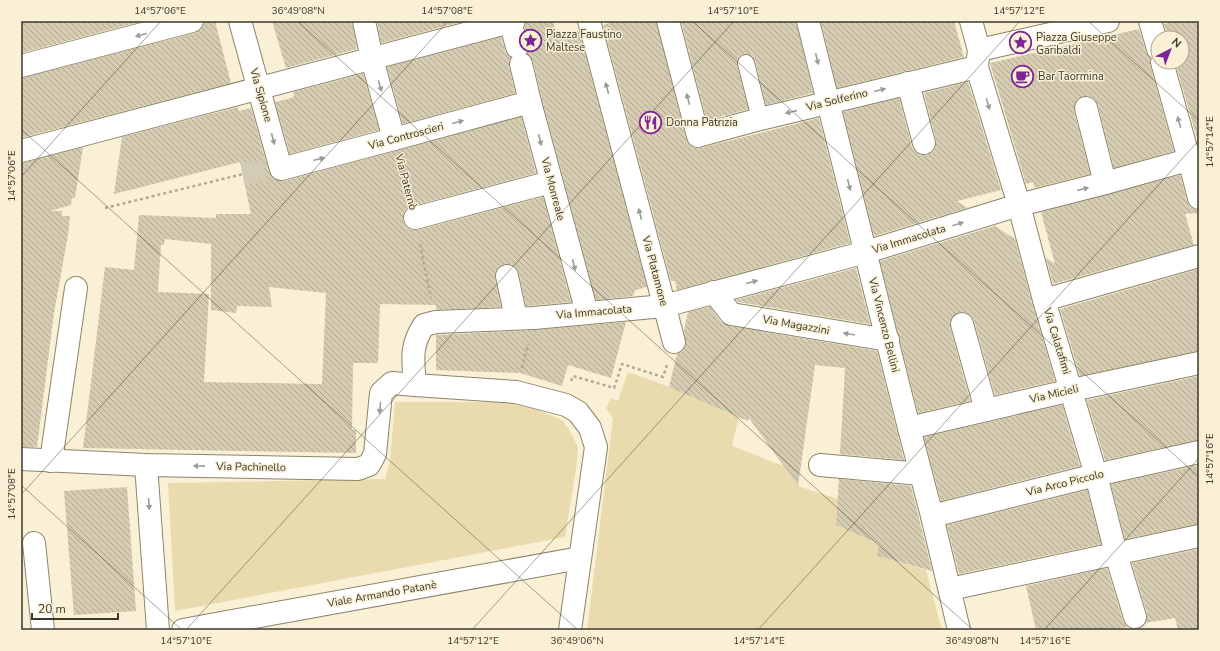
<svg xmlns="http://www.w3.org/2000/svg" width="1220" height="651" font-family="'Nunito Sans',sans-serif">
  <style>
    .green { fill: #eadbaf }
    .building { fill: url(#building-back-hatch); fill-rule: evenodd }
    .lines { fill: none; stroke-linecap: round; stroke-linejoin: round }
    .street-tunnel { stroke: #d3cbb3; stroke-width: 22; stroke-dasharray: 22 11; stroke-linecap: butt }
    .lane-casing { stroke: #8c846b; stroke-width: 18 }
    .street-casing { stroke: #8c846b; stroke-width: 24 }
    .secondary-casing { stroke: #8c846b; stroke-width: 24 }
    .path { stroke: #b0a995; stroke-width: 2.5; stroke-dasharray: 3 3; stroke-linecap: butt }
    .lane { stroke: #fff; stroke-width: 16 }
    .street { stroke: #fff; stroke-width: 22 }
    .secondary { stroke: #fff; stroke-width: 22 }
    .oneway { fill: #9d9b96 }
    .ticks { fill: none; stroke: #3b372d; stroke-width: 1; stroke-opacity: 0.45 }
    .labels { text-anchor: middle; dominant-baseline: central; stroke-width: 3; stroke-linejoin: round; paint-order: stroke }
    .poi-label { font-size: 11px; fill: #3b372d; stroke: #f9f0d5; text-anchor: start }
    .street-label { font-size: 11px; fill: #3b372d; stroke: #f9f0d5 }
    .neatline { fill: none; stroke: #3b372d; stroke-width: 1.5 }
    .ticks-label { font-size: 10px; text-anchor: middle; fill: #3b372d }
  </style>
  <defs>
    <pattern id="building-back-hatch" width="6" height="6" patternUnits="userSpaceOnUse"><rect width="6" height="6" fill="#d5ccb1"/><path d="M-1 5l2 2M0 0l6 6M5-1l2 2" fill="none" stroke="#aea690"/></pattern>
  </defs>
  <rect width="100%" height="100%" fill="#f9f0d5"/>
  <g class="green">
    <polygon points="628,372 675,389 744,394 732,446 783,466 798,486 838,499 836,525 879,544 877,556 926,570 942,630 587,630 613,419 606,408 611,398 618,401"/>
    <polygon points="395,402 501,402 528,406 562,420 570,431 578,447 577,463 565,537 175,611 168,483 385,479 390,461"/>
  </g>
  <g class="building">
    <polygon points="21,21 143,21 21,53"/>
    <polygon points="204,21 215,21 231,83 21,138 21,78 195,33 201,30 204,25"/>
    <polygon points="272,21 352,21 357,49 286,68"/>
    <polygon points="377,21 465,21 381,43"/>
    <polygon points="526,21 553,21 556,37 579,31 647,287 635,290 633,296 596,300 542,99 533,61 530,56 527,54 529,50 529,44 525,27"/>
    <polygon points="616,21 656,21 686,139 689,144 694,148 701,148 819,118 850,243 677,290 675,281 671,281 603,25"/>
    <polygon points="681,21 796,21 813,93 766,105 755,60 753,56 749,54 743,54 739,56 737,60 737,65 748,109 707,121"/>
    <polygon points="821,21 954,21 964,57 837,88"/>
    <polygon points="1175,21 1199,21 1199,145 1175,62 1182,62 1182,38 1168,38 1164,24"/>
    <polygon points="1139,29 1146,52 1150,58 1150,65 1174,151 1114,168 1098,105 1095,99 1089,96 1083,96 1077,99 1074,105 1074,111 1090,174 1034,188 1033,182 1026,184 990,63"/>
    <polygon points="501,37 505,51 511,57 509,61 509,67 515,93 403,124 387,67"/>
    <polygon points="363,74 379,130 290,154 275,102 292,98 294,96 293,92"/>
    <polygon points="968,82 1001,190 957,201 967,208 874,236 843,112 899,98 912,147 915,152 920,155 927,155 933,152 936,147 936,140 924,93"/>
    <path d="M238 107 239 111 251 108 269 172 273 178 278 181H284L521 117 536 173 412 206 406 209 403 214V222L406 227 411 230H418L543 197 571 302 526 306 519 273 516 268 511 264H505L499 266 495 273V279L501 307 436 310V305L380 304 378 363H353L352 430H356V453L83 448 105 267 134 270 139 215 216 218V214H251L240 162 114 194 122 137ZM165 239 211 244V310L236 313 237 306 272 307 269 287 326 293 322 384 204 382 209 294 158 292 161 245H164Z"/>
    <polygon points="83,147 75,198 72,198 71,205 50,211 62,211 62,216 70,216 68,235 54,313 37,447 21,447 21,163"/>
    <polygon points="1180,175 1187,201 1190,207 1195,210 1199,210 1199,213 1185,214 1194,245 1053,284 1046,258 1055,264 1041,212"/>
    <polygon points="995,226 1015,239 1032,303 1055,381 995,395 974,320 971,315 965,312 959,312 953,316 950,321 950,327 970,401 918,413 880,261"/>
    <polygon points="856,268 870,324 738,302 736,300"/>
    <polygon points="1199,269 1199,351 1080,376 1060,309"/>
    <polygon points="710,307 721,322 729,326 877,351 904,460 840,454 845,368 815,365 798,486 749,418 748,421 669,387 677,354 683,351 686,345 684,330 688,312"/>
    <polygon points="626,322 611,378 568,365 562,386 520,373 436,370 436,335 535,330"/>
    <polygon points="1199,376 1199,440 1105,460 1087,400"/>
    <polygon points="1062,405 1080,466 941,501 924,437"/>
    <polygon points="1199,465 1199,524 1125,539 1111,484"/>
    <polygon points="839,479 911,486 932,571 877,556 879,544 836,525"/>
    <polygon points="127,487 136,611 74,615 64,491"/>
    <polygon points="1087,490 1101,544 959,574 947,525"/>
    <polygon points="1199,549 1199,630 1178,630 1175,618 1145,623 1147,619 1147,613 1132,563"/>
    <polygon points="1107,568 1123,621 1127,627 1109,630 1036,630 1026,586"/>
  </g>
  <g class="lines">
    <polyline class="street-tunnel" points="243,174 269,170"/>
    <defs>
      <polyline id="lane" points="746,63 760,119"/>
      <g id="street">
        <polyline points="364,21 372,59 394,139"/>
        <polyline points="510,21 517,47"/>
        <polyline points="589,21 674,342"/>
        <polyline points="668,21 698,136 760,119 977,67"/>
        <polyline points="971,21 979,50 977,67 1019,205 1044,300 1096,475 1116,554 1135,617"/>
        <polyline points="979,50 1108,21"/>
        <polyline points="521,64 530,102"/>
        <polyline points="21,66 192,21"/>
        <polyline points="908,83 924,143"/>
        <polyline points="1086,108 1105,183"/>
        <polyline points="21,151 514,21"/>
        <polyline points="1189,159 1199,198"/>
        <polyline points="415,218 551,182"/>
        <polyline points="507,276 516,318"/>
        <polyline points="1044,300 1199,256"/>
        <polyline points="962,324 986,410"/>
        <polyline points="909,428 1072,390 1199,363"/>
        <polyline points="21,459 146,465 358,469 369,465 375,454 381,393 392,383 415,385"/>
        <polyline points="51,461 76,288"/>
        <polyline points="146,465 158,630"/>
        <polyline points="820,465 921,474"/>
        <polyline points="932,516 1096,475 1199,452"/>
        <polyline points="34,543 43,630"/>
        <polyline points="950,589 1199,536"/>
        <polyline points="183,630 580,558"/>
      </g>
      <g id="secondary">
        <polyline points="240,21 281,169 394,139 530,102 587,313"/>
        <polyline points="808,21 909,428 932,516 959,630"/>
        <polyline points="1150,21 1158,49"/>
        <polyline points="1162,62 1189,159"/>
        <polyline points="714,292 731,314 888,340"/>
        <path d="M570 630 596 447 590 428 578 412 566 405 516 392 415 385C413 360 410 346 424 325L436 322 534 318 664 306 866 252 1019 205 1105 183 1199 157"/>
      </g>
    </defs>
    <use href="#lane" class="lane-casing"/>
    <use href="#street" class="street-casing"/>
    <use href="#secondary" class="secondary-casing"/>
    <g class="path">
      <polyline points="401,164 409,194"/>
      <polyline points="105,208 243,174"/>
      <polyline points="420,244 431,298"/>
      <polyline points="522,368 528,344"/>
      <polyline points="571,381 573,376 614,388 622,364 663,377 667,365"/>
    </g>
    <use href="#lane" class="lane"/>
    <use href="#street" class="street"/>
    <use href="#secondary" class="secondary"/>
  </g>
  <defs><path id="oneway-solid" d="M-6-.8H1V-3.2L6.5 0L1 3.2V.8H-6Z"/></defs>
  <g class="oneway">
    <use href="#oneway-solid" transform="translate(141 35) rotate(165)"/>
    <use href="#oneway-solid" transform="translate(817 59) rotate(76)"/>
    <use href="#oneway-solid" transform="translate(380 86) rotate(74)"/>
    <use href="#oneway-solid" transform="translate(607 88) rotate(-105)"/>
    <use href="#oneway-solid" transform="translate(880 90) rotate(-14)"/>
    <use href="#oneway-solid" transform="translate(688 99) rotate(-105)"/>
    <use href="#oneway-solid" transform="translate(988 104) rotate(73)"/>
    <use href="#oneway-solid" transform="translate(791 112) rotate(167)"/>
    <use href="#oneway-solid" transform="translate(458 122) rotate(-15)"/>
    <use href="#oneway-solid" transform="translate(1179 122) rotate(-106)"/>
    <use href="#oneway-solid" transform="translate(273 139) rotate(75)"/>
    <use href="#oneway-solid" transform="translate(540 140) rotate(76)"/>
    <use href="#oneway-solid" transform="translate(319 159) rotate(-14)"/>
    <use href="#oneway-solid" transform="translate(849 185) rotate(76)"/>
    <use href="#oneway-solid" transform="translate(1083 189) rotate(-14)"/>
    <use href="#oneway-solid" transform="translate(640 214) rotate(-105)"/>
    <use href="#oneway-solid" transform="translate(958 224) rotate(-17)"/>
    <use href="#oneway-solid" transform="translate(574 265) rotate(75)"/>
    <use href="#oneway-solid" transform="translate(752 282) rotate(-15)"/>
    <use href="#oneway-solid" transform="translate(849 334) rotate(-170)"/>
    <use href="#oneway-solid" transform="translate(380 408) rotate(96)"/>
    <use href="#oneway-solid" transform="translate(199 466) rotate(-179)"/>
    <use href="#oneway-solid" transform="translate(149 504) rotate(86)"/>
  </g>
  <path class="ticks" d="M297 21 973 630M692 21 1199 477M1088 21 1199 121M21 129 578 630M21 177 161 21M21 485 182 630M21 495 448 21M186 630 734 21M472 630 1020 21M758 630 1199 140M1044 630 1199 458"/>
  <defs>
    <symbol id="sight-ring" viewBox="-11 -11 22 22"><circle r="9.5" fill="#f9f0d5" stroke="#7d2594" stroke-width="1.5"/><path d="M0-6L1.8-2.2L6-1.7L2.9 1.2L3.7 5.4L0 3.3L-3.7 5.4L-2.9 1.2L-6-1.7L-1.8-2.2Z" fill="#7d2594"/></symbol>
    <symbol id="cafe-ring" viewBox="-11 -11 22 22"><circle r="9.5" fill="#f9f0d5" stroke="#7d2594" stroke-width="1.5"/><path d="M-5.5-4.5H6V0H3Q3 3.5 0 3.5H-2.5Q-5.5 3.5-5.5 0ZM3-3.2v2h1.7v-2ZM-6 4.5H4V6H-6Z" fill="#7d2594"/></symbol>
    <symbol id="restaurant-ring" viewBox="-11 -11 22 22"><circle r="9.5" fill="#f9f0d5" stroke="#7d2594" stroke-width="1.5"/><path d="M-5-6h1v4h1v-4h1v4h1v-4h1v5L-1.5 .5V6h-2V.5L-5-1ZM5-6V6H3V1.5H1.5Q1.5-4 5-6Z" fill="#7d2594"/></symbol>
  </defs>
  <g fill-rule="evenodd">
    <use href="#sight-ring" x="518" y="28" width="25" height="25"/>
    <use href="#sight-ring" x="1008" y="30" width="25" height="25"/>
    <use href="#cafe-ring" x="1010" y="64" width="25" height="25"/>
    <use href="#restaurant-ring" x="638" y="110" width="25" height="25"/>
  </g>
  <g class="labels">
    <g class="poi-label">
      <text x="546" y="34">Piazza Faustino<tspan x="546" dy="13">Maltese</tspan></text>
      <text x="1036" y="37">Piazza Giuseppe<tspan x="1036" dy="13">Garibaldi</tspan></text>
      <text x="1038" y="76">Bar Taormina</text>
      <text x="666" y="122">Donna Patrizia</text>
    </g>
    <g class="street-label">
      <text transform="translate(261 95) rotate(74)">Via Sipione</text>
      <text transform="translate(837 100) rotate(-14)">Via Solferino</text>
      <text transform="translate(406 136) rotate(-15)">Via Controscieri</text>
      <text transform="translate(406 182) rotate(75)">Via Paternò</text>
      <text transform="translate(553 189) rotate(75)">Via Monreale</text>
      <text transform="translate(909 239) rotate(-17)">Via Immacolata</text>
      <text transform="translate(655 271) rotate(75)">Via Platamone</text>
      <text transform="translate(594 312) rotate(-5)">Via Immacolata</text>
      <text transform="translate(796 325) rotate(10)">Via Magazzini</text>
      <text transform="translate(884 325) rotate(76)">Via Vincenzo Bellini</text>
      <text transform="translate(1057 341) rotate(73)">Via Calatafimi</text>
      <text transform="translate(1054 394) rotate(-13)">Via Micieli</text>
      <text transform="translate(251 467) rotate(1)">Via Pachinello</text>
      <text transform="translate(1065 483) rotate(-14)">Via Arco Piccolo</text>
      <text transform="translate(382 594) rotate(-10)">Viale Armando Patanè</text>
    </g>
  </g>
  <rect width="1220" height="651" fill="none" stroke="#f9f0d5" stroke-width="44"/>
  <g transform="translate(1170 50) rotate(42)"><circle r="19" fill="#f9f0d5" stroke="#ada692"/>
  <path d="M0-3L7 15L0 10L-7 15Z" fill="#7d2594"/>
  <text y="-6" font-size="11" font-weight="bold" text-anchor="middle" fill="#3b372d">N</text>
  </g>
  <path d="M32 613v6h86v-6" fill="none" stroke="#3b372d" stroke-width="2"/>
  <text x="38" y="613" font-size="12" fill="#3b372d" stroke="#f9f0d5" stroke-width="3" paint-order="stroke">20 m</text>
  <rect x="22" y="22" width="1176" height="607" class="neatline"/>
  <g class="ticks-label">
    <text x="160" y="14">14°57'06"E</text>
    <text x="298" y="14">36°49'08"N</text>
    <text x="447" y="14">14°57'08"E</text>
    <text x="733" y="14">14°57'10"E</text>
    <text x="1019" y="14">14°57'12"E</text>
    <text transform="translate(1209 142) rotate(-90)" y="4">14°57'14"E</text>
    <text transform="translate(11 176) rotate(-90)" y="4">14°57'06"E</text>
    <text transform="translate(1209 459) rotate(-90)" y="4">14°57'16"E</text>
    <text transform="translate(11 494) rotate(-90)" y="4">14°57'08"E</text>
    <text x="186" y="644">14°57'10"E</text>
    <text x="473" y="644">14°57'12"E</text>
    <text x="577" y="644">36°49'06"N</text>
    <text x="759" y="644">14°57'14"E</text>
    <text x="972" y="644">36°49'08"N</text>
    <text x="1045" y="644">14°57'16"E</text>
  </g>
</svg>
